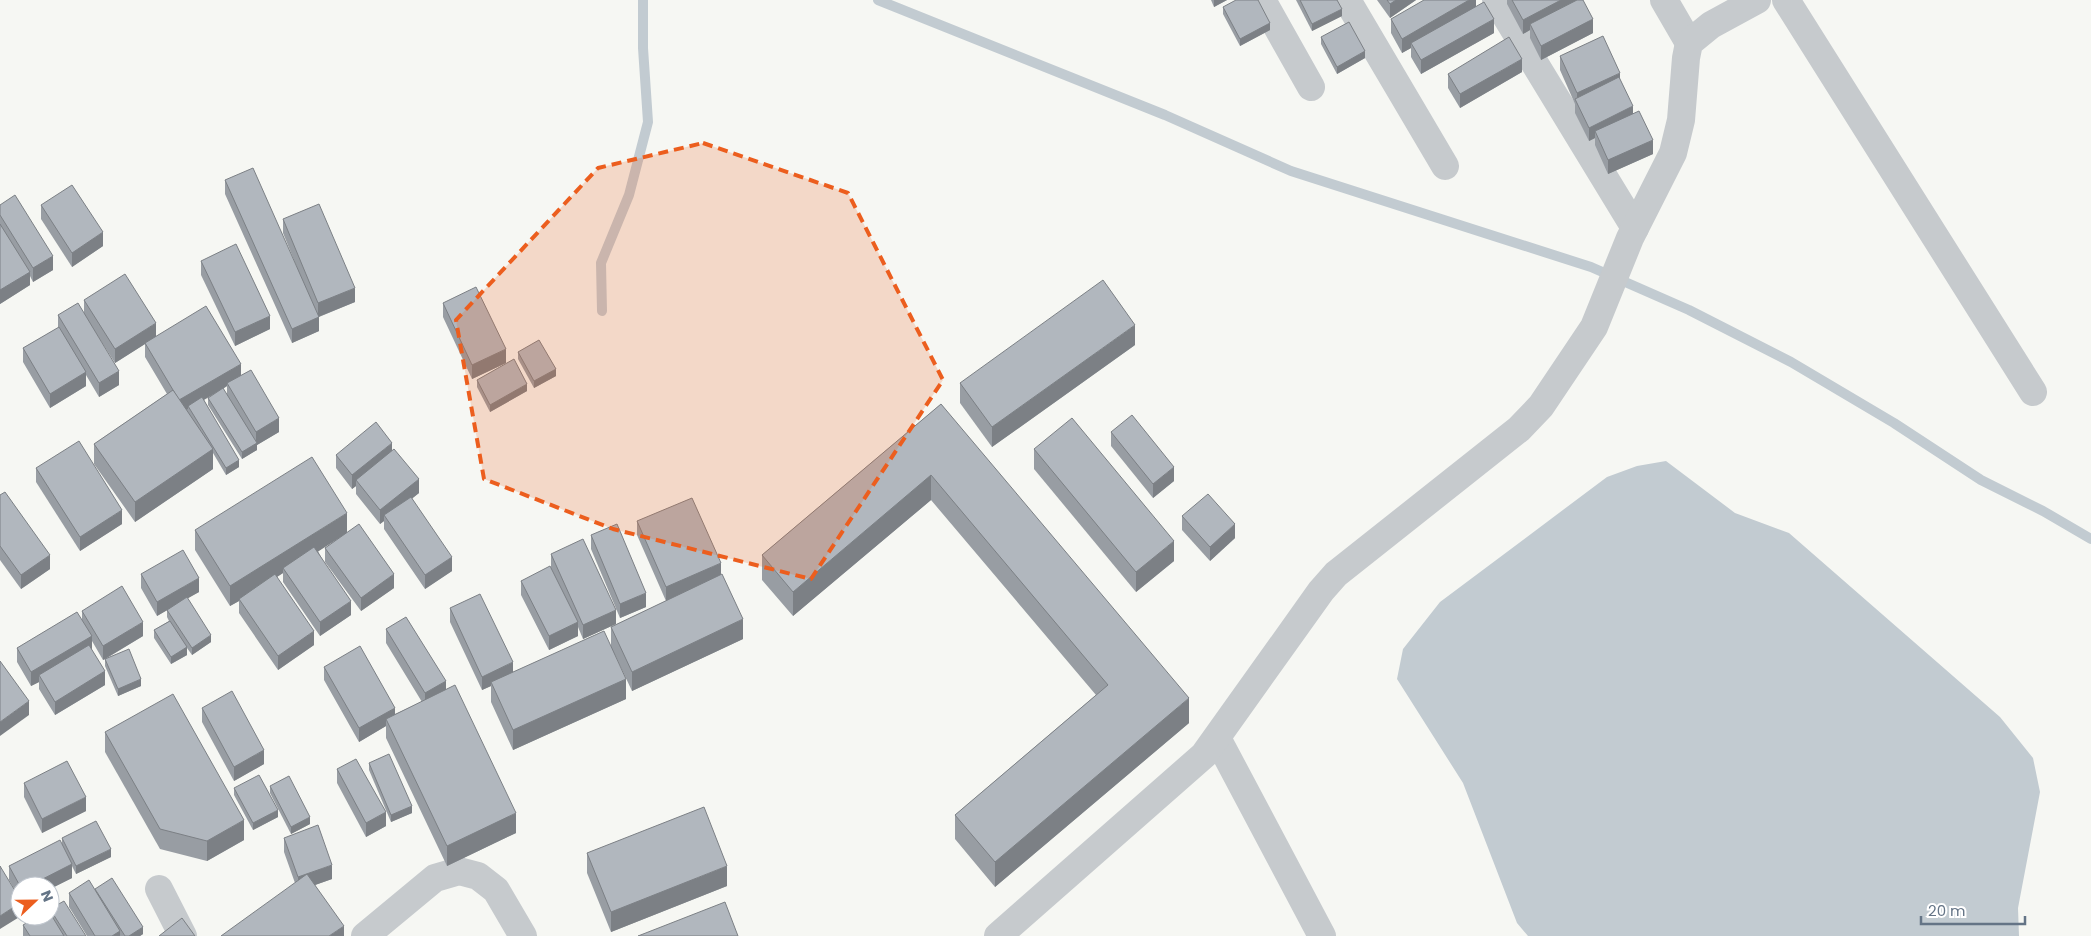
<svg xmlns="http://www.w3.org/2000/svg" width="2091" height="936" font-family="Poppins,sans-serif">
  <style>
    .water { fill: #c2cbd1 }
    .lines { fill: none; stroke-linecap: round; stroke-linejoin: round }
    .stream { stroke: #c2cbd1; stroke-width: 10 }
    .street { stroke: #c6cacd; stroke-width: 28 }
    .wall { fill: #989da3; fill-rule: evenodd }
    .shaded-wall { fill: #7c8085 }
    .building { fill: #b1b7be; stroke: #7c8085 }
    .marked { fill: #ec5e1e; fill-opacity: 0.2; stroke: #ec5e1e; stroke-width: 4; stroke-dasharray: 10 6; stroke-linejoin: round }
  </style>
  <rect width="100%" height="100%" fill="#f6f7f3"/>
  <polygon class="water" points="1666,461 1735,513 1789,533 2000,717 2033,758 2040,792 2018,908 2019,936 1528,936 1517,923 1463,783 1397,679 1403,649 1440,602 1607,477 1637,466"/>
  <g class="lines">
    <g class="stream">
      <polyline points="878,0 1165,115 1291,171 1591,267 1689,310 1791,362 1894,423 1981,480 2043,511 2091,539"/>
      <polyline points="602,311 601,263 629,195 648,122 643,48 643,0"/>
    </g>
    <g class="street">
      <polyline points="1262,0 1311,87"/>
      <polyline points="1347,0 1445,166"/>
      <polyline points="1496,0 1635,228"/>
      <polyline points="1664,0 1689,43"/>
      <polyline points="1786,0 2033,392"/>
      <polyline points="1217,738 1322,936"/>
      <polyline points="159,889 183,936"/>
      <polyline points="365,936 435,878 459,871 478,876 496,890 523,936"/>
      <polyline points="998,936 1204,755 1321,591 1336,574 1519,429 1541,406 1594,327 1630,238 1673,153 1681,120 1686,58 1689,43 1711,25 1757,0"/>
    </g>
  </g>
  <g class="wall">
    <polygon points="1211,0 1227,0 1214,7"/>
    <polygon points="1296,0 1337,0 1342,16 1312,31"/>
    <polygon points="1377,0 1416,0 1390,18"/>
    <polygon points="1476,0 1476,6 1494,33 1421,74 1411,57 1411,48 1402,53 1391,33 1391,19"/>
    <polygon points="1507,0 1583,0 1593,33 1541,60 1530,38 1530,30 1523,34 1507,4"/>
    <polygon points="1223,7 1270,30 1240,46 1223,14"/>
    <polygon points="1321,37 1365,58 1337,74 1321,44"/>
    <polygon points="1560,56 1620,80 1633,114 1653,154 1608,174 1595,145 1595,138 1589,141 1575,113 1575,104 1560,70"/>
    <polygon points="1522,72 1460,108 1448,88 1448,74"/>
    <polygon points="225,180 298,270 283,233 283,219 355,302 319,317 319,331 292,343 225,194"/>
    <polygon points="0,205 53,270 33,282 30,276 30,285 0,304"/>
    <polygon points="41,205 103,246 72,267 41,219"/>
    <polygon points="201,261 270,329 235,346 201,275"/>
    <path d="M84 300 156 336 241 375 279 432 257 445V450L242 459 208 405V398L220 390 204 400 239 467 226 475 213 453V469L135 522 94 464V444L167 394 145 357V344L115 363 92 327 119 385 99 397 86 375V386L50 408 23 362V348L58 328V315L84 313ZM227 386V396L223 389Z"/>
    <polygon points="443,303 506,363 472,379 443,317"/>
    <polygon points="1135,345 992,447 960,403 960,383"/>
    <polygon points="518,352 556,376 534,388 518,359"/>
    <polygon points="477,380 527,391 490,412 477,387"/>
    <polygon points="941,404 1189,723 995,887 955,839 955,815 1096,695 931,500 793,616 762,580 762,555"/>
    <polygon points="1111,432 1174,481 1153,498 1111,446"/>
    <polygon points="1034,449 1174,561 1136,592 1034,469"/>
    <polygon points="392,450 419,493 412,498 452,571 425,589 384,529 384,521 380,524 356,494 356,486 352,489 336,468 336,455"/>
    <polygon points="36,468 122,524 80,551 36,482"/>
    <polygon points="0,495 50,569 21,589 0,560"/>
    <polygon points="1182,516 1235,538 1210,561 1182,530"/>
    <polygon points="637,521 721,575 743,639 632,691 615,655 626,699 513,750 491,702 491,686 482,690 450,622 450,608 513,672 611,647 611,627 666,601 637,535"/>
    <polygon points="195,530 347,533 394,588 361,611 325,562 325,548 344,534 318,551 351,615 320,636 283,582 283,573 277,577 314,645 278,670 239,613 239,601 230,606 195,550"/>
    <polygon points="591,535 646,607 620,618 591,549"/>
    <polygon points="551,554 616,624 583,639 578,627 578,636 549,650 521,595 521,581 551,568"/>
    <polygon points="141,574 199,592 187,598 211,642 192,655 187,648 187,655 171,664 154,638 154,630 169,621 167,617 167,610 157,616 141,588"/>
    <polygon points="82,611 143,636 107,658 141,686 118,696 105,666 105,659 103,660 92,641 92,650 105,685 55,715 39,689 39,682 31,686 17,662 17,648 82,619"/>
    <polygon points="386,629 446,690 516,833 447,866 386,738 386,726 359,742 324,680 324,667 395,714 422,702 386,643"/>
    <polygon points="202,708 264,764 234,781 202,722"/>
    <polygon points="105,732 244,840 207,861 160,849 105,752"/>
    <polygon points="369,763 412,813 391,822 369,770"/>
    <polygon points="337,769 386,826 366,837 337,783"/>
    <polygon points="24,783 86,811 42,833 24,797"/>
    <polygon points="270,786 310,824 291,834 270,793"/>
    <polygon points="234,788 278,817 253,830 234,795"/>
    <polygon points="62,838 111,857 76,874 72,866 72,878 50,889 50,886 20,886 20,899 9,880 9,866 62,844"/>
    <polygon points="284,838 332,879 315,885 344,936 295,883 284,852"/>
    <polygon points="587,853 727,886 611,932 587,873"/>
    <polygon points="95,890 143,934 140,936 87,936 69,907 69,893"/>
    <polygon points="50,909 86,936 23,936 23,925 50,916"/>
  </g>
  <g class="shaded-wall">
    <polygon points="1214,0 1227,0 1214,7"/>
    <polygon points="1396,0 1416,0 1390,18 1390,4"/>
    <polygon points="1469,0 1476,0 1476,10 1411,43 1411,48 1402,53 1402,39"/>
    <polygon points="1561,0 1578,0 1530,24 1530,30 1523,34 1523,20"/>
    <polygon points="1342,9 1342,16 1312,31 1312,24"/>
    <polygon points="1494,19 1494,33 1421,74 1421,60"/>
    <polygon points="1593,19 1593,33 1541,60 1541,46"/>
    <polygon points="1270,23 1270,30 1240,46 1240,39"/>
    <polygon points="1365,51 1365,58 1337,74 1337,67"/>
    <polygon points="1522,59 1522,72 1460,108 1460,94"/>
    <polygon points="1620,73 1620,86 1577,102 1577,93"/>
    <polygon points="1633,106 1633,120 1595,131 1595,138 1589,141 1589,128"/>
    <polygon points="1653,140 1653,154 1608,174 1608,160"/>
    <polygon points="103,232 103,246 72,267 72,253"/>
    <polygon points="53,256 53,270 33,282 33,268"/>
    <polygon points="30,272 30,285 0,304 0,290"/>
    <polygon points="355,288 355,302 318,317 318,303"/>
    <polygon points="270,316 270,329 235,346 235,332"/>
    <polygon points="319,317 319,331 292,343 292,329"/>
    <polygon points="156,323 156,337 115,363 115,349"/>
    <polygon points="1135,325 1135,345 992,447 992,427"/>
    <polygon points="506,349 506,363 472,379 472,365"/>
    <polygon points="241,364 241,378 227,383 227,386 190,408 188,406 188,409 179,414 179,400"/>
    <polygon points="556,369 556,376 534,388 534,381"/>
    <polygon points="119,371 119,385 99,397 99,383"/>
    <polygon points="86,372 86,386 50,408 50,394"/>
    <polygon points="527,384 527,391 490,412 490,405"/>
    <polygon points="279,418 279,432 257,445 257,450 242,459 242,452 256,443 256,432"/>
    <polygon points="392,443 392,457 356,480 356,486 352,489 352,475"/>
    <polygon points="213,449 213,469 135,522 135,502"/>
    <polygon points="239,460 239,467 226,475 226,468"/>
    <polygon points="1174,467 1174,481 1153,498 1153,484"/>
    <polygon points="931,475 931,500 793,616 793,592"/>
    <polygon points="419,479 419,493 387,519 384,515 384,521 380,524 380,510"/>
    <polygon points="122,510 122,524 80,551 80,537"/>
    <polygon points="347,513 347,533 286,572 283,568 283,573 240,600 239,599 239,601 230,606 230,586"/>
    <polygon points="1235,524 1235,538 1210,561 1210,547"/>
    <polygon points="1174,541 1174,561 1136,592 1136,572"/>
    <polygon points="50,555 50,569 21,589 21,575"/>
    <polygon points="452,557 452,571 425,589 425,575"/>
    <polygon points="721,563 721,577 666,601 666,587"/>
    <polygon points="394,574 394,588 361,611 361,598"/>
    <polygon points="199,578 199,592 157,616 157,602"/>
    <polygon points="646,593 646,607 620,618 620,604"/>
    <polygon points="351,601 351,615 320,636 320,622"/>
    <polygon points="616,610 616,624 583,639 583,625"/>
    <polygon points="743,619 743,639 632,691 632,672"/>
    <polygon points="143,622 143,636 103,660 103,646"/>
    <polygon points="578,622 578,636 549,650 549,636"/>
    <polygon points="314,631 314,645 278,670 278,656"/>
    <polygon points="211,635 211,642 192,655 192,648"/>
    <polygon points="92,636 92,650 39,675 39,682 31,686 31,672"/>
    <polygon points="187,647 187,655 171,664 171,657"/>
    <polygon points="513,662 513,676 491,682 491,686 482,690 482,677"/>
    <polygon points="105,671 105,685 55,715 55,702"/>
    <polygon points="141,679 141,686 118,696 118,689"/>
    <polygon points="626,679 626,699 513,750 513,730"/>
    <polygon points="446,681 446,695 425,707 425,693"/>
    <polygon points="1189,698 1189,723 995,887 995,862"/>
    <polygon points="29,701 29,715 0,736 0,722"/>
    <polygon points="395,708 395,721 386,719 386,726 359,742 359,728"/>
    <polygon points="264,750 264,764 234,781 234,767"/>
    <polygon points="86,797 86,811 42,833 42,819"/>
    <polygon points="412,806 412,813 391,822 391,815"/>
    <polygon points="278,810 278,817 253,830 253,823"/>
    <polygon points="386,812 386,826 366,837 366,823"/>
    <polygon points="516,813 516,833 447,866 447,846"/>
    <polygon points="310,817 310,824 291,834 291,827"/>
    <polygon points="244,820 244,840 207,861 207,841"/>
    <polygon points="111,849 111,857 76,874 76,866"/>
    <polygon points="72,864 72,878 50,889 50,886 29,886"/>
    <polygon points="332,865 332,879 298,891 298,877"/>
    <polygon points="727,866 727,886 611,932 611,912"/>
    <polygon points="20,903 20,916 21,916 0,929 0,916"/>
    <polygon points="344,926 344,936 329,936"/>
    <polygon points="143,927 143,934 140,936 129,936"/>
    <polygon points="120,931 120,936 112,936"/>
  </g>
  <g class="building">
    <polygon points="1236,0 1258,0 1270,23 1240,39 1223,7"/>
    <polygon points="1300,0 1337,0 1342,9 1312,24"/>
    <polygon points="1387,0 1396,0 1390,4"/>
    <polygon points="1424,0 1469,0 1402,39 1391,19"/>
    <polygon points="1512,0 1561,0 1523,20"/>
    <polygon points="1577,0 1583,0 1593,19 1541,46 1530,24"/>
    <polygon points="1484,2 1494,19 1421,60 1411,43"/>
    <polygon points="1349,22 1365,51 1337,67 1321,37"/>
    <polygon points="1603,36 1620,73 1577,93 1560,56"/>
    <polygon points="1509,37 1522,59 1460,94 1448,74"/>
    <polygon points="1619,77 1633,106 1589,128 1575,99"/>
    <polygon points="1639,111 1653,140 1608,160 1595,131"/>
    <polygon points="253,168 319,317 292,329 225,180"/>
    <polygon points="72,185 103,232 72,253 41,205"/>
    <polygon points="15,195 53,256 33,268 0,215 0,205"/>
    <polygon points="319,204 355,288 318,303 283,219"/>
    <polygon points="0,224 30,272 0,290"/>
    <polygon points="236,244 270,316 235,332 201,261"/>
    <polygon points="125,274 156,323 115,349 84,300"/>
    <polygon points="1103,280 1135,325 992,427 960,383"/>
    <polygon points="476,287 506,349 472,365 443,303"/>
    <polygon points="78,303 119,371 99,383 58,315"/>
    <polygon points="206,306 241,364 179,400 145,343"/>
    <polygon points="59,327 86,372 50,394 23,348"/>
    <polygon points="539,340 556,369 534,381 518,352"/>
    <polygon points="514,359 527,384 490,405 477,380"/>
    <polygon points="251,370 279,418 256,432 227,383"/>
    <polygon points="223,388 257,443 242,452 208,398"/>
    <polygon points="173,390 213,449 135,502 94,444"/>
    <polygon points="202,397 239,460 226,468 188,406"/>
    <polygon points="941,404 1189,698 995,862 955,815 1108,685 931,475 793,592 762,555"/>
    <polygon points="1132,415 1174,467 1153,484 1111,432"/>
    <polygon points="1072,418 1174,541 1136,572 1034,449"/>
    <polygon points="376,422 392,443 352,475 336,455"/>
    <polygon points="79,441 122,510 80,537 36,468"/>
    <polygon points="394,449 419,479 380,510 356,480"/>
    <polygon points="312,457 347,513 230,586 195,530"/>
    <polygon points="5,492 50,555 21,575 0,546 0,495"/>
    <polygon points="1208,494 1235,524 1210,547 1182,516"/>
    <polygon points="411,497 452,557 425,575 384,515"/>
    <polygon points="692,498 721,563 666,587 637,521"/>
    <polygon points="359,524 394,574 361,598 325,548"/>
    <polygon points="617,524 646,593 620,604 591,535"/>
    <polygon points="583,539 616,610 583,625 551,554"/>
    <polygon points="314,547 351,601 320,622 283,568"/>
    <polygon points="183,550 199,578 157,602 141,574"/>
    <polygon points="550,566 578,622 549,636 521,581"/>
    <polygon points="275,574 314,631 278,656 239,599"/>
    <polygon points="722,574 743,619 632,672 611,627"/>
    <polygon points="122,586 143,622 103,646 82,611"/>
    <polygon points="480,594 513,662 482,677 450,608"/>
    <polygon points="187,597 211,635 192,648 167,610"/>
    <polygon points="77,612 92,636 31,672 17,648"/>
    <polygon points="406,617 446,681 425,693 386,629"/>
    <polygon points="170,621 187,647 171,657 154,630"/>
    <polygon points="604,631 626,679 513,730 491,682"/>
    <polygon points="89,645 105,671 55,702 39,675"/>
    <polygon points="360,646 395,708 359,728 324,667"/>
    <polygon points="129,649 141,679 118,689 105,659"/>
    <polygon points="0,661 29,701 0,722"/>
    <polygon points="455,685 516,813 447,846 386,719"/>
    <polygon points="232,691 264,750 234,767 202,708"/>
    <polygon points="173,694 244,820 207,841 160,829 105,732"/>
    <polygon points="389,754 412,806 391,815 369,763"/>
    <polygon points="356,759 386,812 366,823 337,769"/>
    <polygon points="67,761 86,797 42,819 24,783"/>
    <polygon points="259,775 278,810 253,823 234,788"/>
    <polygon points="289,776 310,817 291,827 270,786"/>
    <polygon points="704,807 727,866 611,912 587,853"/>
    <polygon points="96,821 111,849 76,866 62,838"/>
    <polygon points="318,825 332,865 298,877 284,838"/>
    <polygon points="60,840 72,864 29,886 20,886 9,866"/>
    <polygon points="0,866 20,899 20,903 0,916"/>
    <polygon points="307,874 344,926 329,936 221,936"/>
    <polygon points="112,878 143,927 129,936 125,936 95,889"/>
    <polygon points="89,880 120,931 112,936 95,936 69,893"/>
    <polygon points="64,901 86,936 67,936 50,909"/>
    <polygon points="725,902 738,936 638,936"/>
    <polygon points="50,913 64,936 30,936 23,925 38,916 50,916"/>
    <polygon points="182,918 195,936 159,936"/>
  </g>
  <path class="marked" d="M703 143 848 193 943 380 811 579 613 529 484 479 456 320 598 168Z"/>
  <g transform="translate(35 901) rotate(68)"><circle r="24" fill="#ffffff" stroke="#c1c7cf"/>
  <path d="M0-4L9 19L0 12L-9 19Z" fill="#ec5e1e"/>
  <text y="-8" font-size="14" font-weight="bold" text-anchor="middle" fill="#647486">N</text>
  </g>
  <path d="M1921 916v8h104v-8" fill="none" stroke="#647486" stroke-width="2.5"/>
  <text x="1928" y="916" font-size="15" fill="#647486" stroke="#ffffff" stroke-width="4" paint-order="stroke">20 m</text>
</svg>
